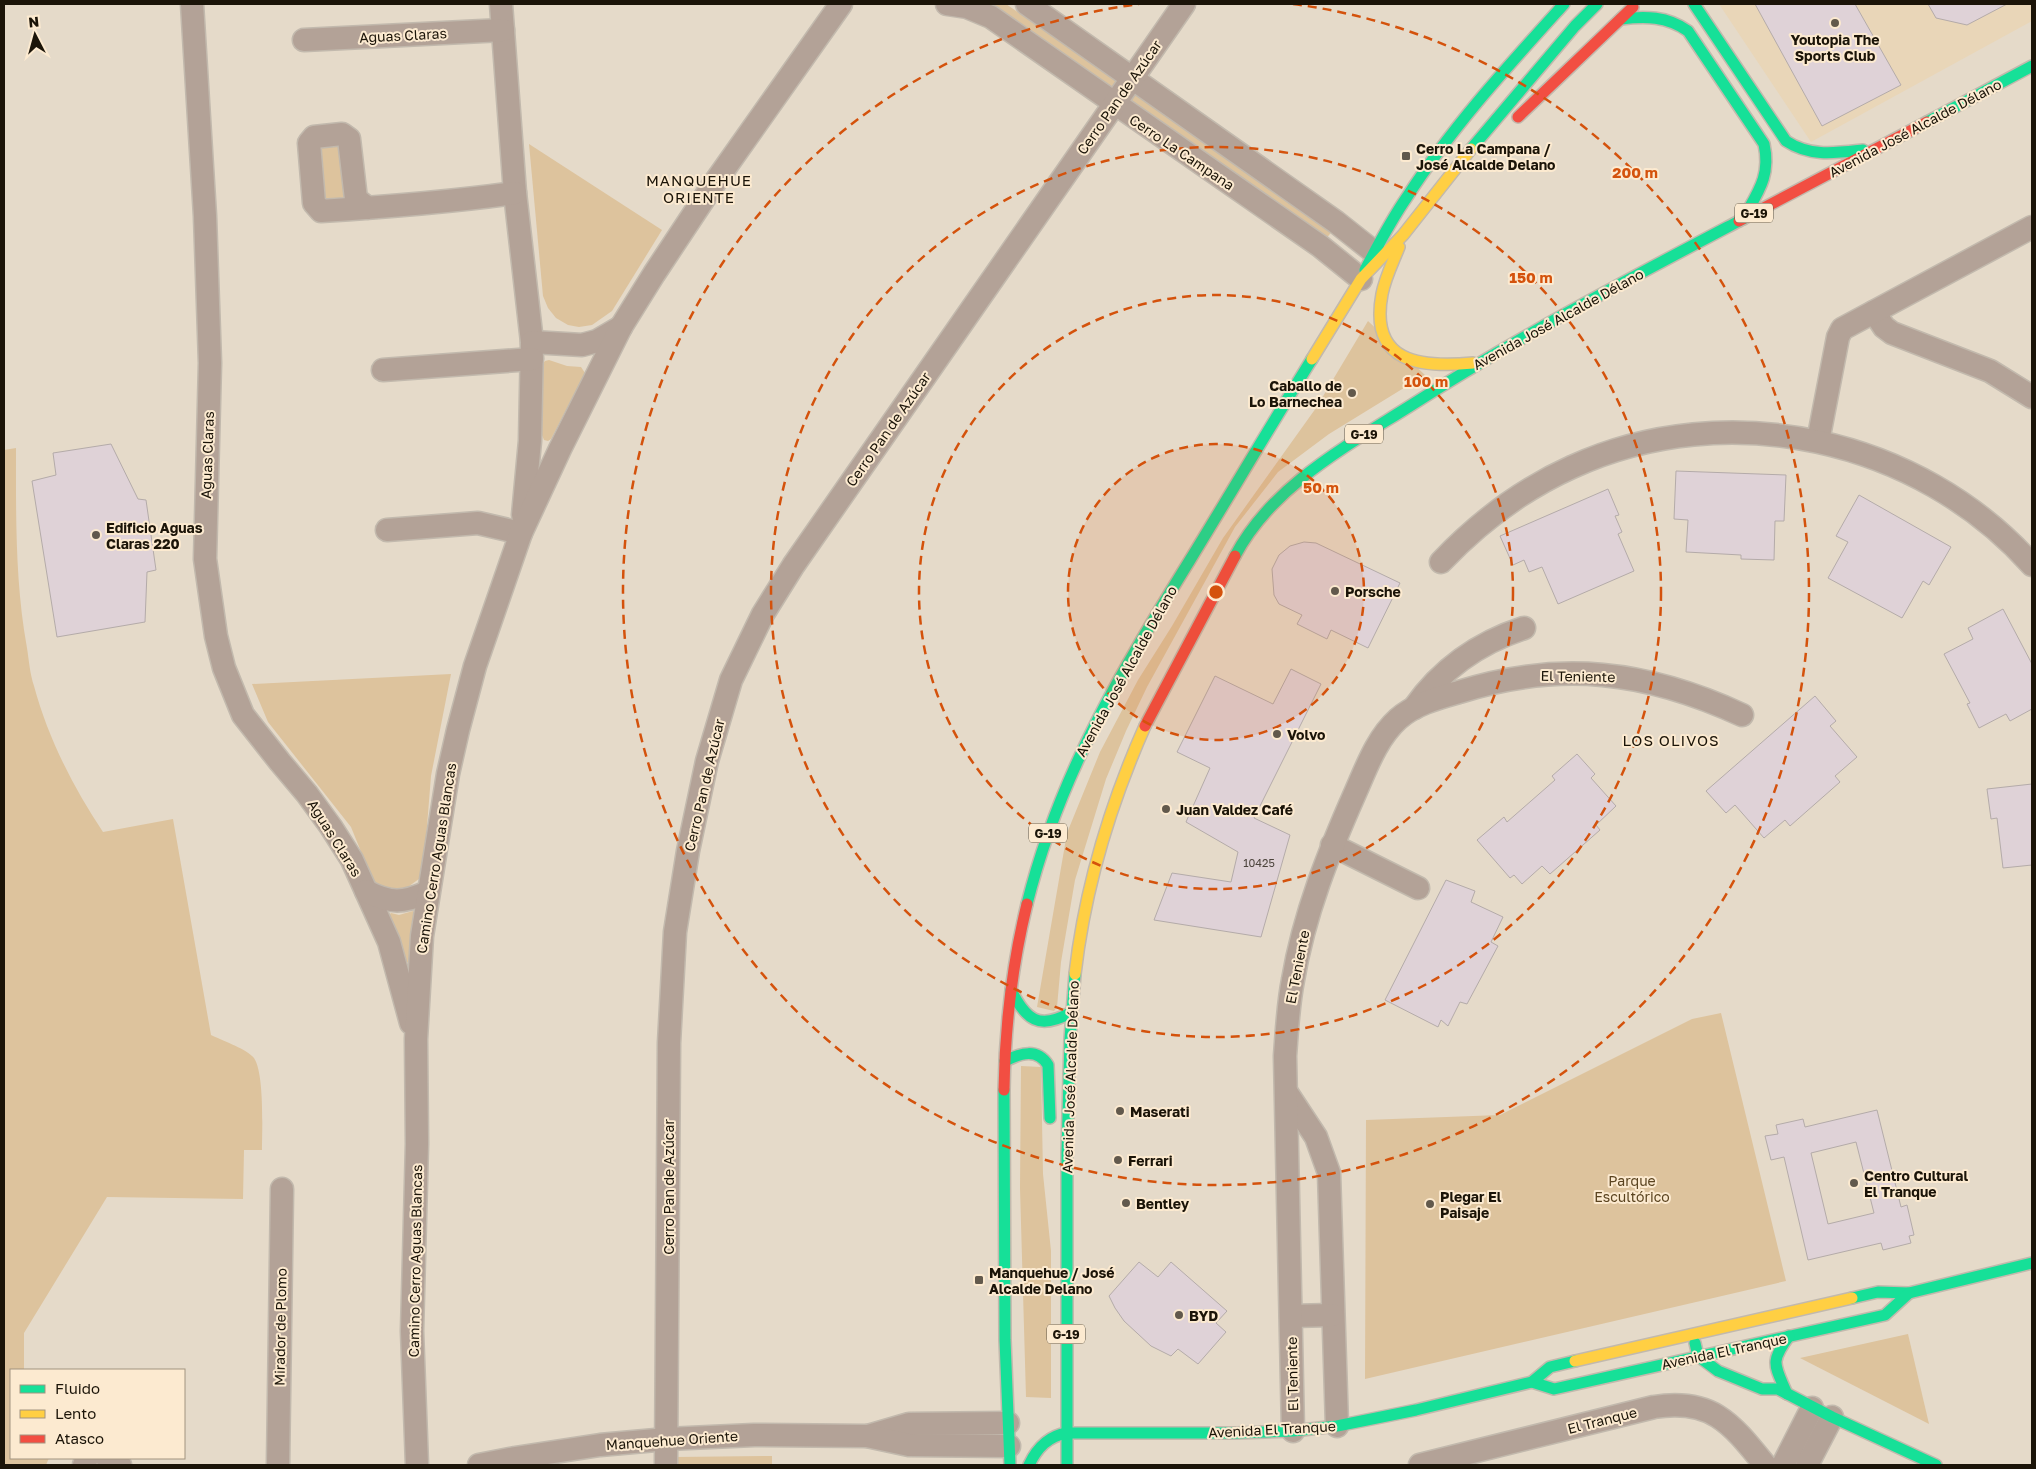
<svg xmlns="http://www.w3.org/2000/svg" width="2036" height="1469" font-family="'Golos Text',sans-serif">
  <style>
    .built { fill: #e9d6b8 }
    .green { fill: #ddc39d }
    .building { fill: #dfd2d7; stroke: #b4aba9; fill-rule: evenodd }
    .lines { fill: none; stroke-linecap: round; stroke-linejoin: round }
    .street-casing { stroke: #c2b9ad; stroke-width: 25 }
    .fast-casing { stroke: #c2b9ad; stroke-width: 14 }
    .slow-casing { stroke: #c2b9ad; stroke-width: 14 }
    .jam-casing { stroke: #c2b9ad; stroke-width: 14 }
    .street { stroke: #b3a297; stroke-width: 22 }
    .fast { stroke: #16e098; stroke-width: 11 }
    .slow { stroke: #ffcf43; stroke-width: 11 }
    .jam { stroke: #f24e42; stroke-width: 11 }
    .ring { fill: none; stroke: #d4520c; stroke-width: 2.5; stroke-dasharray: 9 6 }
    .poi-dot { fill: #62594c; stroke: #fcead0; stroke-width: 2 }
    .labels { text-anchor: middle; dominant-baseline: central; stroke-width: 4; stroke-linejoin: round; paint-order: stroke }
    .number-label { font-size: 11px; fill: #4c443c }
    .shield { fill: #fcead0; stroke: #5e5444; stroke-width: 1 }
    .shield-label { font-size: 12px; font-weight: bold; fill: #1b1408 }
    .street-label { font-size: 14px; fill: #1b1408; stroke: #fcead0 }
    .poi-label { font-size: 14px; font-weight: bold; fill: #1b1408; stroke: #fcead0; text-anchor: start }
    .park-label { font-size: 14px; fill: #5a431f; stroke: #fcead0 }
    .neighbourhood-label { font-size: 15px; letter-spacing: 1px; fill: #1b1408; stroke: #fcead0 }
    .centre { fill: #d4520c; stroke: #fcead0; stroke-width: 2.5 }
    .ring-label { font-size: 15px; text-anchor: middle; font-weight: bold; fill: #d4520c; stroke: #fcead0; stroke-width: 4; stroke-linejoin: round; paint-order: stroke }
  </style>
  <rect width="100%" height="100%" fill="#e5dac9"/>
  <polygon class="built" points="1719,4 2032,4 2032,21 1811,142"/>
  <g class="green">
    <polygon points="987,4 1006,4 1334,229 1325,240 996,7"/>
    <polygon points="340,139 349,199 323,205 320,140"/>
    <polygon points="529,144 662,230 612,311 592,325 579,327 568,325 556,318 548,308 543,296"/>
    <polygon points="1368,321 1425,375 1329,434 1278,472 1235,527 1147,687 1126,731 1106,779 1075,880 1061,962 1057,1007 1054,1011 1037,1007 1067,833 1100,752 1138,680 1172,626 1223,538 1316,408"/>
    <polygon points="549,360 567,366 581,367 585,373 551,439 548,441 544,440 542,435 542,365 545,361"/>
    <path d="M16 448C16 516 15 582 27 648 29 661 30 674 34 686 48 738 73 787 103 832L173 819 211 1035C221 1040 244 1048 252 1056 265 1066 262 1132 262 1150H244L243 1199 107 1197 24 1333V1370H11V1458H49L46 1465H4V450Z"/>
    <polygon points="451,674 431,776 423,876 401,892 377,891 351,827 268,722 252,684"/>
    <polygon points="413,911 415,915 410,957 409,962 406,963 389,915 391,913 399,915"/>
    <polygon points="1721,1013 1786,1281 1365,1379 1366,1120 1500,1115 1692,1019"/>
    <polygon points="1021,1066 1041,1067 1043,1174 1051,1251 1051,1398 1026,1397 1020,1188"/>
    <polygon points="1908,1334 1929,1424 1800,1358"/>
    <polygon points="772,1456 772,1465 676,1465 675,1457"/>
  </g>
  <g class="building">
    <polygon points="1755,4 1855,4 1901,85 1822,126"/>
    <polygon points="1928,4 2007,4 1967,25 1936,18"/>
    <polygon points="111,444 138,499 146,500 156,570 147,572 145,622 57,637 32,481 56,475 53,453"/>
    <polygon points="1676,471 1786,475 1784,521 1775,521 1774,560 1741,559 1741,555 1686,552 1688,520 1674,519"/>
    <polygon points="1608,489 1619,515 1615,516 1622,532 1618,534 1634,571 1558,604 1542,567 1529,572 1524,560 1513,565 1500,536"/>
    <polygon points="1859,495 1951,547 1929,585 1923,581 1902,618 1828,578 1848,542 1836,536"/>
    <polygon points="1304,542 1316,543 1400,583 1368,648 1331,630 1327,639 1297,624 1302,615 1279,604 1274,595 1272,569 1279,555 1290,546"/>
    <polygon points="2003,609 2032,664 2032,709 2010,721 2006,714 1979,728 1967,704 1970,703 1944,654 1973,639 1968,628"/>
    <polygon points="1291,669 1321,684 1254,818 1290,835 1261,937 1154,920 1172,873 1231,882 1238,852 1186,822 1210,768 1177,752 1215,676 1273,704"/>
    <polygon points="1815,696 1836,721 1830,726 1857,757 1835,776 1840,782 1790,826 1785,820 1764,838 1735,805 1726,813 1706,791"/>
    <polygon points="1577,754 1595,774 1591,778 1616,806 1596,825 1600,830 1550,874 1542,866 1522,884 1514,875 1510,878 1477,840 1504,817 1507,822 1555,780 1552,776"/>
    <polygon points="2032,784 2032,865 2003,868 1997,818 1991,819 1987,789"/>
    <polygon points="1446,880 1475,891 1471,902 1503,917 1491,942 1498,946 1467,1004 1460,1002 1448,1026 1441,1020 1438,1027 1385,1000"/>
    <path d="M1877 1110 1901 1207 1907 1205 1914 1235 1909 1236 1911 1243 1883 1250 1881 1243 1808 1260 1784 1157 1771 1160 1765 1136 1778 1134 1776 1125 1803 1119 1805 1127ZM1856 1142 1874 1213 1828 1224 1811 1153Z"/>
    <polygon points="1139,1262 1158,1277 1171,1262 1227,1311 1216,1323 1226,1332 1198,1364 1178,1349 1171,1356 1151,1346 1124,1321 1115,1308 1109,1296"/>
  </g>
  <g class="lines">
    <defs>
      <g id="street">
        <polyline points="192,4 205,216 210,363 205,559 216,636 224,668 243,715 280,762 307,794 331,827 352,860 389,942 411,1023"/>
        <polyline points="501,4 515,193 532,342 530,441 523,515"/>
        <polyline points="947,4 967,7 991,17 1320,246 1361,279"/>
        <polyline points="1027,4 1336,222 1374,252"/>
        <polyline points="304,40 503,30"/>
        <path d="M368 208 356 199 349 139 342 134 314 137 309 143 314 203 321 211C386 207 451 202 515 193"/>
        <polyline points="1874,312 1884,327 1892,333 1990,371 2032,397"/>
        <polyline points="532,342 582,345 597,341 621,327"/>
        <polyline points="383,370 532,359"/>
        <polyline points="1818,441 1838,337 1842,329 2032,227"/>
        <polyline points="387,530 478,523 521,533"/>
        <path d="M1441 562C1479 522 1521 490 1572 467 1727 396 1919 438 2032 565"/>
        <path d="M1414 708C1442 668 1478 643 1524 628"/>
        <polyline points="1332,845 1418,888"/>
        <path d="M366 891C391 904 403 903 428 892"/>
        <polyline points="1287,1093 1316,1137 1329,1173 1337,1426"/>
        <polyline points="1291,1316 1332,1315"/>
        <path d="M1293 1431 1285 1056C1287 1030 1288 1005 1293 980 1304 914 1329 852 1356 791 1367 766 1377 738 1398 719 1415 704 1438 698 1459 692 1560 660 1647 671 1742 715"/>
        <polyline points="868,1436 909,1424 1008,1423"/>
        <polyline points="107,1458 120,1465"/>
        <polyline points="84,1465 87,1458"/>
        <polyline points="278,1465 282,1189"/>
        <polyline points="417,1465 412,1331 417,1144 416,1039 422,936 448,774 458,730 475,666 521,533 560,449 621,327 654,274 713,185 841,4"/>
        <polyline points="479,1465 515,1458 600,1445 667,1439 754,1435 867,1436 909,1445 1009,1446"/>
        <polyline points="666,1465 669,1043 675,932 688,851 707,761 731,680 763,614 793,566 1184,4"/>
        <path d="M1420 1465 1654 1407C1712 1398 1731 1423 1765 1465"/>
        <polyline points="1783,1465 1812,1408"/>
        <polyline points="1807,1465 1832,1417"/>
      </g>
      <g id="fast">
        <path d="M1694 4 1786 141C1810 157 1835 153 1863 150"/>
        <path d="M1621 19C1645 16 1667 16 1688 31L1764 144C1771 176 1758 192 1743 219"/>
        <polyline points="1927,122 2032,66"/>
        <polyline points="1471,149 1575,26 1597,4"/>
        <path d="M1365 270C1378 245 1391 220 1407 197 1452 127 1508 66 1564 4"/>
        <path d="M1235 556C1272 486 1345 447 1410 406 1516 338 1627 280 1739 221"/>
        <path d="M1027 904C1059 775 1121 672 1190 560 1231 493 1271 425 1312 359"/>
        <path d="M1011 990C1026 1020 1039 1030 1070 1013"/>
        <path d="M1005 1061C1021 1053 1037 1048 1048 1065L1050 1118"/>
        <polyline points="1004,1090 1005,1340 1010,1465"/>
        <polyline points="1852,1298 1878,1292 1909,1293 2032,1263"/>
        <polyline points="1695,1343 1698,1356 1718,1371 1762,1389 1778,1389 1832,1417 1936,1465"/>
        <polyline points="1532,1382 1554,1389 1885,1315 1909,1293"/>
        <path d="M1787 1394C1775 1365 1769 1363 1789 1336"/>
        <polyline points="1067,1433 1236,1433 1293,1431 1337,1426 1416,1410 1532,1382 1550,1367 1575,1361"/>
        <path d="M1029 1465C1037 1448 1048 1436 1067 1433"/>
        <polyline points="1067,1465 1067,1153 1070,1039 1075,974"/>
      </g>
      <g id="slow">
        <path d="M1399 247C1393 262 1385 278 1382 294 1369 363 1420 368 1473 363"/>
        <polyline points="1312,359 1361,279 1403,235 1471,149"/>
        <path d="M1075 974C1085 887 1110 805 1145 726"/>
        <polyline points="1575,1361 1852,1298"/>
      </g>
      <g id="jam">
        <polyline points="1518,117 1633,7"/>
        <polyline points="1739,221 1927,122"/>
        <polyline points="1145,726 1235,556"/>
        <path d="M1004 1090C1005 1027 1012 965 1027 904"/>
      </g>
    </defs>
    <use href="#street" class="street-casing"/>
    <use href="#fast" class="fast-casing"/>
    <use href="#slow" class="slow-casing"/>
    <use href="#jam" class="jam-casing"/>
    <use href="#street" class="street"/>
    <use href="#fast" class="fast"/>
    <use href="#slow" class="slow"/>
    <use href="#jam" class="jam"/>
  </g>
  <circle cx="1216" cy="592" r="148" fill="#d4520c" fill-opacity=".12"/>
  <g class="ring">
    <circle cx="1216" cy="592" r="148"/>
    <circle cx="1216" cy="592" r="297"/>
    <circle cx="1216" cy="592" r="445"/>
    <path d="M1293 4A593 593 0 1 1 1139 4"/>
  </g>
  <g class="poi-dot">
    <circle cx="1835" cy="23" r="5"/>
    <rect x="1401" y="151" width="10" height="10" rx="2.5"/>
    <circle cx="1352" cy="393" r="5"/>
    <circle cx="96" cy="535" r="5"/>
    <circle cx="1335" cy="591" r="5"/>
    <circle cx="1277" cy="734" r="5"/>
    <circle cx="1166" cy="809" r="5"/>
    <circle cx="1120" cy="1111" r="5"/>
    <circle cx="1118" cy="1160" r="5"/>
    <circle cx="1854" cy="1183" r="5"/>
    <circle cx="1126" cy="1203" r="5"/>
    <circle cx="1430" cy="1204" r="5"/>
    <rect x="974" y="1275" width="10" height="10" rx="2.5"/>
    <circle cx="1179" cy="1315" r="5"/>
  </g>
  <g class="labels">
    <g class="number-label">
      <text x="1259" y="862">10425</text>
    </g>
    <g class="shield">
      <rect x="1735" y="203.5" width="38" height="19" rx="4"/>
      <rect x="1345" y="424.5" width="38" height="19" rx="4"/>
      <rect x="1029" y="823.5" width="38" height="19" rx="4"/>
      <rect x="1047" y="1324.5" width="38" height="19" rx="4"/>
    </g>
    <g class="shield-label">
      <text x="1754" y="213">G-19</text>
      <text x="1364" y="434">G-19</text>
      <text x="1048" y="833">G-19</text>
      <text x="1066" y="1334">G-19</text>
    </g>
    <g class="street-label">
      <text transform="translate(403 35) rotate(-3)">Aguas Claras</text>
      <text transform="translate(1119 97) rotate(-55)">Cerro Pan de Azúcar</text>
      <text transform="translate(1915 128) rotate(-28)">Avenida José Alcalde Délano</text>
      <text transform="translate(1182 152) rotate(34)">Cerro La Campana</text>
      <text transform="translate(1558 319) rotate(-29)">Avenida José Alcalde Délano</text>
      <text transform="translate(888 429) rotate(-55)">Cerro Pan de Azúcar</text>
      <text transform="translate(207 455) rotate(-88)">Aguas Claras</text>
      <text transform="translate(1126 671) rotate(-61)">Avenida José Alcalde Délano</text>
      <text transform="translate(1578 676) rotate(1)">El Teniente</text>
      <text transform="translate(704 785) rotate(-77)">Cerro Pan de Azúcar</text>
      <text transform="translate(335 838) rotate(58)">Aguas Claras</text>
      <text transform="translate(436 858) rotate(-81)">Camino Cerro Aguas Blancas</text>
      <text transform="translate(1297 967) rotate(-79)">El Teniente</text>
      <text transform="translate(1070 1077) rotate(-88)">Avenida José Alcalde Délano</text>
      <text transform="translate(668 1187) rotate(-90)">Cerro Pan de Azúcar</text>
      <text transform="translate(415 1261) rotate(-89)">Camino Cerro Aguas Blancas</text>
      <text transform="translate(280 1327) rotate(-89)">Mirador de Plomo</text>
      <text transform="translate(1724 1351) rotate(-12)">Avenida El Tranque</text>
      <text transform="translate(1292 1374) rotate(-91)">El Teniente</text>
      <text transform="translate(1602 1420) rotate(-14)">El Tranque</text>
      <text transform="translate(1272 1429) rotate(-3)">Avenida El Tranque</text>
      <text transform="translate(672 1440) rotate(-4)">Manquehue Oriente</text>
    </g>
    <g class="poi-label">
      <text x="1835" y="39" text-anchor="middle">Youtopia The<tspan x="1835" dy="16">Sports Club</tspan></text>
      <text x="1416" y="148">Cerro La Campana /<tspan x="1416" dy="16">José Alcalde Delano</tspan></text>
      <text x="1342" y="385" text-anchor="end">Caballo de<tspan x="1342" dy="16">Lo Barnechea</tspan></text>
      <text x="106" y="527">Edificio Aguas<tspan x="106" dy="16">Claras 220</tspan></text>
      <text x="1345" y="591">Porsche</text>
      <text x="1287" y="734">Volvo</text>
      <text x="1176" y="809">Juan Valdez Café</text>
      <text x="1130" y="1111">Maserati</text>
      <text x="1128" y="1160">Ferrari</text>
      <text x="1864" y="1175">Centro Cultural<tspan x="1864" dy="16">El Tranque</tspan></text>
      <text x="1440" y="1196">Plegar El<tspan x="1440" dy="16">Paisaje</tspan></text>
      <text x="1136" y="1203">Bentley</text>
      <text x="989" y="1272">Manquehue / José<tspan x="989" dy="16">Alcalde Delano</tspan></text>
      <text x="1189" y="1315">BYD</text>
    </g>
    <g class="park-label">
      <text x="1632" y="1180">Parque<tspan x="1632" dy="16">Escultórico</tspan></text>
    </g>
    <g class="neighbourhood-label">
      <text x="699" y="180">MANQUEHUE<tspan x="699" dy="17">ORIENTE</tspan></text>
      <text x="1671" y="740">LOS OLIVOS</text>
    </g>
  </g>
  <circle cx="1216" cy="592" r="8" class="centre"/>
  <g class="ring-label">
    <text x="1635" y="178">200 m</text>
    <text x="1531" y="283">150 m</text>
    <text x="1426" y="387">100 m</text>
    <text x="1321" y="493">50 m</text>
  </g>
  <rect width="2036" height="1469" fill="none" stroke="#1b1408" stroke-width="10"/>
  <rect x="10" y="1369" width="175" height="90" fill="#fcead0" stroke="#a29480"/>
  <rect x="20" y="1385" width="25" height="8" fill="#16e098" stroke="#a29480"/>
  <text x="55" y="1394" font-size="15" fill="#1b1408">Fluido</text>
  <rect x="20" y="1410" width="25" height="8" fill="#ffcf43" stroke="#a29480"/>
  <text x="55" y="1419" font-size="15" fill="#1b1408">Lento</text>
  <rect x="20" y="1435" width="25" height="8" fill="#f24e42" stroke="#a29480"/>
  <text x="55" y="1444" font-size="15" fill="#1b1408">Atasco</text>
  <g transform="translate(35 35) rotate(354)" stroke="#fcead0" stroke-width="4" paint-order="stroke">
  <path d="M0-4L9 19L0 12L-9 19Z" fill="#1b1408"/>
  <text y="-8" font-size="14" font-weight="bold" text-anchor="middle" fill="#1b1408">N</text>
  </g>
</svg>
